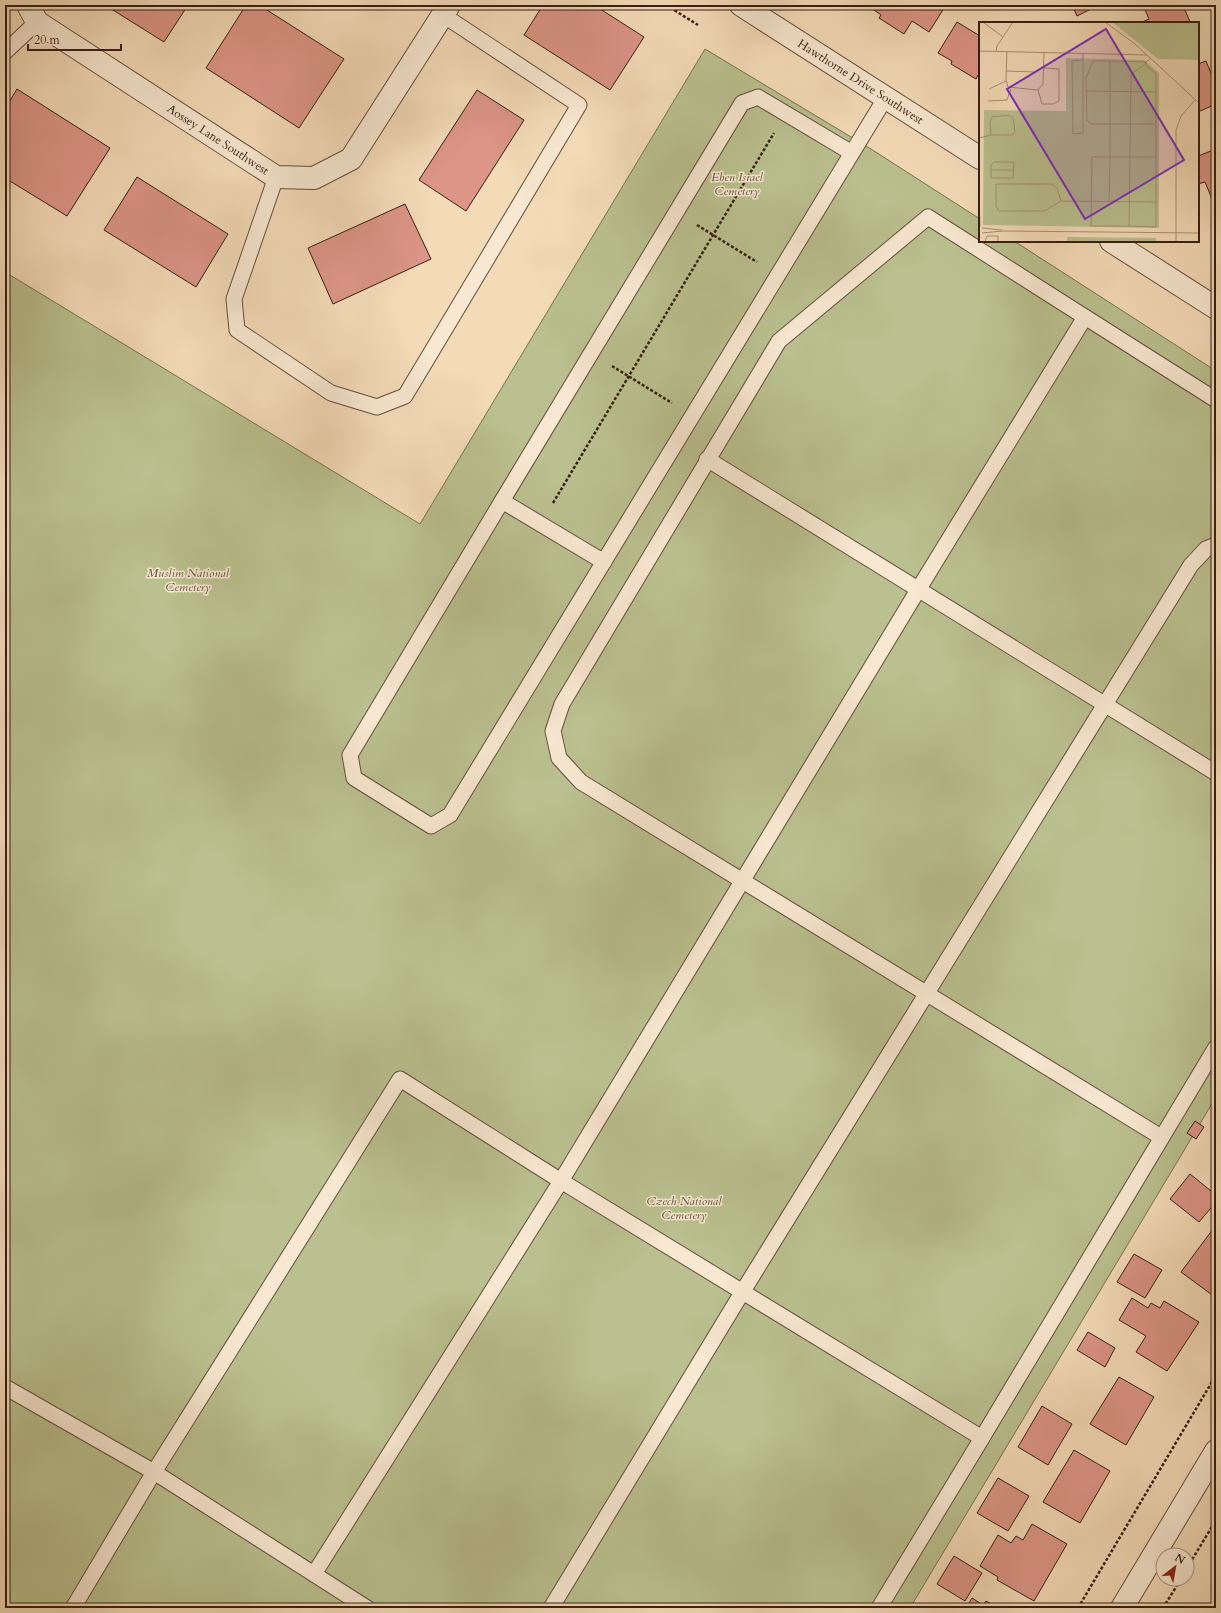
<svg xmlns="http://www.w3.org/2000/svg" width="1221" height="1613" font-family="Cardo,serif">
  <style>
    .green { fill: #bac08f; stroke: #787052 }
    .building { fill: #dc9587; stroke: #351f14 }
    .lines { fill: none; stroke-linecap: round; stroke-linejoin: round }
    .lane-casing { stroke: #654e3d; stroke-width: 17 }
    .street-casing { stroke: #654e3d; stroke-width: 24 }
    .path { stroke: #351f14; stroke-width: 2.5; stroke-dasharray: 3 2; stroke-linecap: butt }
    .lane { stroke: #f8e8d1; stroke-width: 15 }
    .street { stroke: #f8e8d1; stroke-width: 22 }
    .labels { text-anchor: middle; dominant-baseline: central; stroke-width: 3; stroke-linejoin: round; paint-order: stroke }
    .street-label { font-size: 12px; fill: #351f14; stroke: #f8e8d1 }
    .park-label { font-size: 12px; font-style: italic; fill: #5d4f39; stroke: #f8e8d1 }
    .inset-road { fill: none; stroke: #a89076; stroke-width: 1 }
    .view { fill: #7b2cbf; fill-opacity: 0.15; stroke: #7b2cbf; stroke-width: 2 }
    .inset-edge { fill: none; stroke: #351f14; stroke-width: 2 }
  </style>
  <rect width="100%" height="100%" fill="#f4dbb8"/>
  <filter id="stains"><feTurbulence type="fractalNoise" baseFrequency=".005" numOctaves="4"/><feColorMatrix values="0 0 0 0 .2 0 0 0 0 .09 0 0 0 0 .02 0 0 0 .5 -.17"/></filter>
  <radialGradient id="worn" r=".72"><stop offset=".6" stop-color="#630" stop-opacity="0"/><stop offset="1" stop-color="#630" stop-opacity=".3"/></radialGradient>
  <polygon class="green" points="705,49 871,149 980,219 980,241 1014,241 1216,371 1216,1097 910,1608 5,1608 5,272 420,524"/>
  <g class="building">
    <polygon points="105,5 188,5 164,42"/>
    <polygon points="246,5 259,5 344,59 299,128 206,68"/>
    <polygon points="543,5 594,5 644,37 610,90 524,35"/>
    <polygon points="867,5 946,5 929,32 912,21 904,34 879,18 881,15"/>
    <polygon points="1072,5 1091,5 1093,8 1077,16"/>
    <polygon points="1143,5 1183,5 1190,22 1140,23 1149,19"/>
    <polygon points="957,22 980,36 980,76 978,75 976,79 951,64 952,61 938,53"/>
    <polygon points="1206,61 1216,85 1216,104 1198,112 1198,64"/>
    <polygon points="17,89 110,148 67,216 5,178 5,109"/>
    <polygon points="477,90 524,120 466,211 419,180"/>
    <polygon points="1216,149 1216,197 1212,199 1205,182 1198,184 1198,156"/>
    <polygon points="137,177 228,234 196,287 104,230"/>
    <polygon points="405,204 431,259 333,304 308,248"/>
    <polygon points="1195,1121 1204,1127 1196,1139 1187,1133"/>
    <polygon points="1190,1174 1216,1195 1216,1202 1199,1222 1170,1199"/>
    <polygon points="1216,1225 1216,1295 1215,1297 1181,1272"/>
    <polygon points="1134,1254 1162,1270 1145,1298 1117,1282"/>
    <polygon points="1132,1298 1148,1308 1151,1303 1160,1308 1164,1301 1199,1322 1167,1371 1136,1352 1146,1336 1119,1320"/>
    <polygon points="1088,1332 1115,1348 1105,1367 1077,1350"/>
    <polygon points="1119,1377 1154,1397 1126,1445 1090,1424"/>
    <polygon points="1042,1406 1072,1424 1048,1465 1018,1447"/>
    <polygon points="1074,1450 1110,1471 1080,1523 1043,1502"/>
    <polygon points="998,1478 1029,1496 1008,1531 977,1513"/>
    <polygon points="1032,1524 1067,1544 1034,1601 997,1580 998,1577 980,1566 998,1535 1011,1543 1016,1536 1023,1540"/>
    <polygon points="954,1556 982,1573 965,1601 937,1584"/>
    <polygon points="972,1598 983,1605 986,1601 998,1608 966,1608"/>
  </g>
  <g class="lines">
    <defs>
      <g id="lane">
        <polyline points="5,52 37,22"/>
        <polyline points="852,153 758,97 742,103 502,501 350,755 354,778 431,826 450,815 886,97"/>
        <polyline points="276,177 234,299 237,330 331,393 377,407 405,396 579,105 443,15"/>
        <polyline points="1085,317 928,217 779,341 562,704 553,731 559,758 581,782 1161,1137"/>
        <polyline points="707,459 1216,773"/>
        <polyline points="502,501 604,562"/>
        <polyline points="5,1387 154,1472 367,1608"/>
        <polyline points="982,1438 1216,1047"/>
        <polyline points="314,1574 561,1181 982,1438 879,1608"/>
        <polyline points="73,1608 154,1472 400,1079 561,1181 918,590 1085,317 1216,400"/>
        <polyline points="551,1608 743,1291 1191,565 1206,549 1216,545"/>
      </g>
      <g id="street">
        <path id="s1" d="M28 5 37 22 276 177 314 178 351 159 449 5"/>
        <path id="s2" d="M741 5 980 158"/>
        <polyline points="1111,241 1216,308"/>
        <polyline points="1122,1608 1216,1451"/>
      </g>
    </defs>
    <use href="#lane" class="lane-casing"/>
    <use href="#street" class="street-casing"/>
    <g class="path">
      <polyline points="666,5 698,25"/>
      <polyline points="697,225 757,262"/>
      <polyline points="612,366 672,403"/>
      <polyline points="553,503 774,133"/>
      <polyline points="1187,1568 1216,1520"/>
      <polyline points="1078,1608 1216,1375"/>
      <polyline points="1163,1608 1181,1579"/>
    </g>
    <use href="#lane" class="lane"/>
    <use href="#street" class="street"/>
  </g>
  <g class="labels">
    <g class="street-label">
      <text stroke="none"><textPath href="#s2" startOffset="142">Hawthorne Drive Southwest</textPath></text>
      <text stroke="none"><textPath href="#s1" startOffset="235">Aossey Lane Southwest</textPath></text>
    </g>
    <g class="park-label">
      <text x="737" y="177">Eben Israel<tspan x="737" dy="14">Cemetery</tspan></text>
      <text x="188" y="573">Muslim National<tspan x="188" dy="14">Cemetery</tspan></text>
      <text x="684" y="1201">Czech National<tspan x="684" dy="14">Cemetery</tspan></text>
    </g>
  </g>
  <g transform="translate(979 22)">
    <rect width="220" height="220" fill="#f4dbb8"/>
    <path d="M133 0H220V38L179 37ZM87 36 165 38 180 51V206L4 203 5 88 87 89ZM88 215 177 216V220H88Z" fill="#bac08f"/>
    <path class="inset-road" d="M4 0 24 15M126 0 156 22 220 81M0 29 168 33M17 29 18 24 34 0M28 29 27 58 29 65 59 68 64 62 65 30M171 37 167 40 165 43 162 45 154 51 152 54 150 204H112L113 135H131V39L167 40 168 45 177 51V135M104 38 93 39 94 112 104 111V31M131 39H114L107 56 108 99 113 102H177M27 49 56 50M10 67 27 59M59 68 63 82H74L80 79V47L64 46M107 69 177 70M9 79 28 78 32 67M0 116 12 113H33L36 110 34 96 30 93 13 95 11 100 12 113M15 140H35L34 156H12V143ZM12 148H35M82 179 78 166 73 162H17V184L20 189H65L82 179 177 180V135H131L130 179M0 181 1 204M150 204 177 205V180M3 206 23 208M3 211 24 209 220 211M6 220 8 214H19V220M197 220V108L202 94 216 78"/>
    <path class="view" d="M127 7 205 138 106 197 28 67Z"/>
    <rect width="220" height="220" class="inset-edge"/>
  </g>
  <rect width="1221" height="1613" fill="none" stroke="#f4dbb8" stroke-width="20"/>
  <rect x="6" y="6" width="1209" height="1601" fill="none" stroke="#351f14" stroke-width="2"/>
  <rect x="10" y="10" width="1201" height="1593" fill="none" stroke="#351f14"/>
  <g transform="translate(1175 1567) rotate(31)"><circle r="19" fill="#f8e8d1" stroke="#aa9885"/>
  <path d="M0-3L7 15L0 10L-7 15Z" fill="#8f2418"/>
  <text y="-6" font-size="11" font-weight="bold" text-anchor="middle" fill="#351f14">N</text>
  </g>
  <path d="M28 44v6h93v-6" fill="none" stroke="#351f14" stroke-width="2"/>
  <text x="34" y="44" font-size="12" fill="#351f14" stroke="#f8e8d1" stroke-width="3" paint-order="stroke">20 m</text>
  <rect width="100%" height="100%" filter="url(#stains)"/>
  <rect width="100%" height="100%" fill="url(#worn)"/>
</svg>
